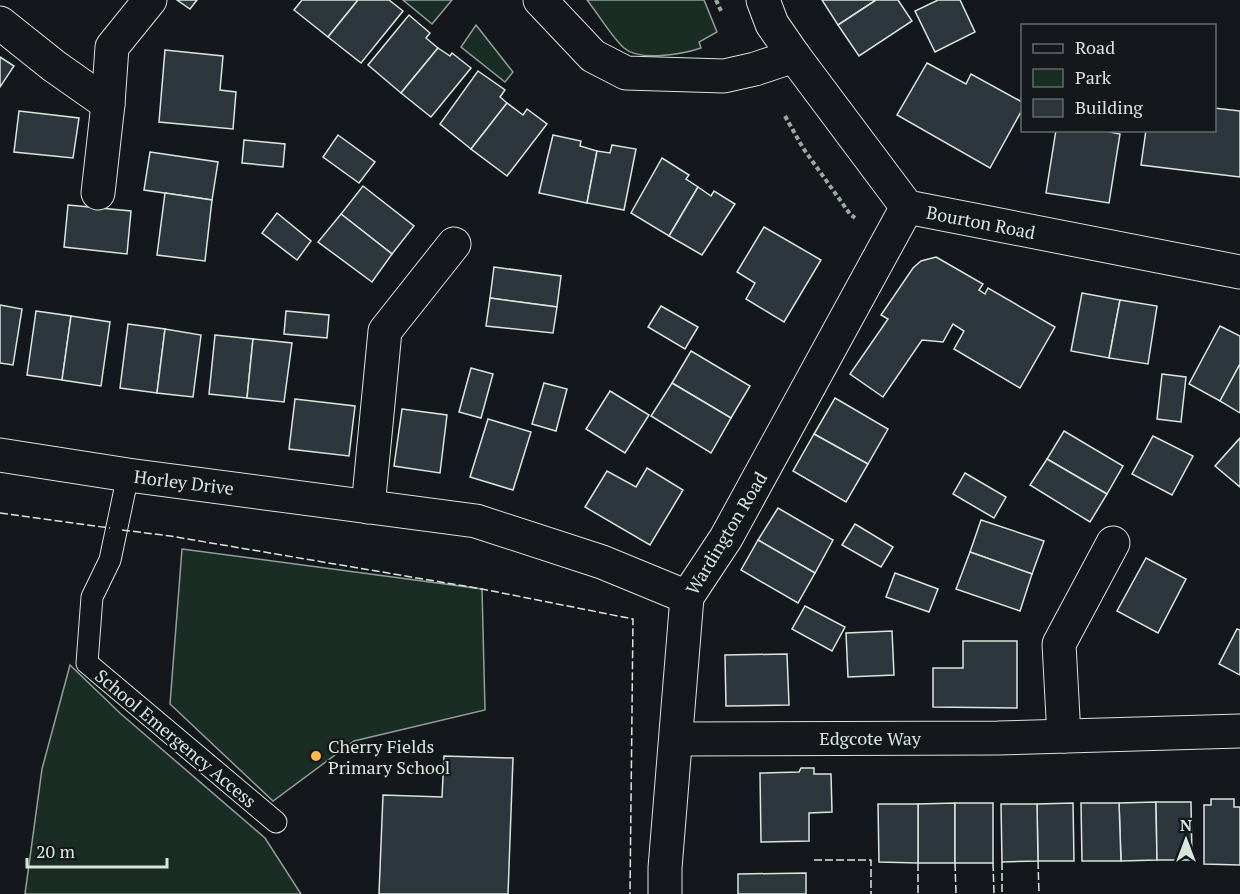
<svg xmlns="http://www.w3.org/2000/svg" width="1240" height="894" font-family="'PT Serif',serif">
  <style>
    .green { fill: #1a2d24; stroke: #939e99; stroke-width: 1.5 }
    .building { fill: #2c363c; stroke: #d8e6dc; stroke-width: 1.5 }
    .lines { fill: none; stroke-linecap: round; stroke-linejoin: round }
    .lane-casing { stroke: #d8e6dc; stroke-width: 23 }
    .street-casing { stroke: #d8e6dc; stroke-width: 35 }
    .path { stroke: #9da8a2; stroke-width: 4; stroke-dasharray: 4.5 3; stroke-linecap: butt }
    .lane { stroke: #14181c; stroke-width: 21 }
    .street { stroke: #14181c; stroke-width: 33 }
    .fence { stroke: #d8e6dc; stroke-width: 1.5; stroke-dasharray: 8 3; stroke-linecap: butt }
    .poi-dot { fill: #ffb74d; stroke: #14181c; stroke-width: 2 }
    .labels { text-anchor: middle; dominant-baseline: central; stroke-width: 4.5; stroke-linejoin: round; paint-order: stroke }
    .street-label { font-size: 18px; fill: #d8e6dc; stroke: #14181c }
    .poi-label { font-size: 18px; fill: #d8e6dc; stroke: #14181c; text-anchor: start }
  </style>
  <rect width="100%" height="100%" fill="#14181c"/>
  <g class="green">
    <polygon points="403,0 452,0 432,24"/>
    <path d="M587 0H704L717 32 699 42 701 48C683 54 640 62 624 48 611 36 599 15 587 0Z"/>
    <polygon points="476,25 513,72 505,82 461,47"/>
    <polygon points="182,549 482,589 485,710 354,741 273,801 170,704"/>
    <polygon points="70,665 121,714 265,838 301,894 25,894 42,769"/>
  </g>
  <g class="building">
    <polygon points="177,0 197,0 190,9"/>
    <polygon points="302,0 358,0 328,37 294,10"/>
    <polygon points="358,0 389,0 403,11 361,63 328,37"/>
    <polygon points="822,0 876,0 838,25"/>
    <polygon points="876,0 898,0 912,21 859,56 838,25"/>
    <polygon points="938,0 960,0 975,32 935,52 915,11"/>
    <polygon points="409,15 430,33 426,38 438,48 401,93 368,65"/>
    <polygon points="438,48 450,56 452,53 471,68 431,117 401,93"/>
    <polygon points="165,50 223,56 220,90 236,92 233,129 159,122"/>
    <polygon points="0,57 14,66 0,87"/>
    <polygon points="927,63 966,84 971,74 1022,102 1022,110 990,168 897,115"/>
    <polygon points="478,71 505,90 500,97 507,103 471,149 440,124"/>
    <polygon points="507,103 523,115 527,109 547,124 507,176 471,149"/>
    <polygon points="1214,108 1240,111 1240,177 1141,165 1146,130 1214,130"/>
    <polygon points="19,111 79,118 73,158 14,152"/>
    <polygon points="1056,130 1100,130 1120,134 1109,203 1046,193"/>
    <polygon points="338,135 375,162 359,183 323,157"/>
    <polygon points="553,135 581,141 580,146 597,151 587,203 539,193"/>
    <polygon points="244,140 285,144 283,167 242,163"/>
    <polygon points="612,145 636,149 624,210 587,203 597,151 610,153"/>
    <polygon points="150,152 218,162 212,200 144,190"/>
    <polygon points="662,158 689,175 686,179 698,187 669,236 631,213"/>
    <polygon points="363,186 414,226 392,254 341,214"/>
    <polygon points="698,187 711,196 714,191 735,204 702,255 669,236"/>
    <polygon points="165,193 212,200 205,261 157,255"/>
    <polygon points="68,205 131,211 127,254 64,247"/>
    <polygon points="277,213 311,241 297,260 262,233"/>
    <polygon points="341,214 392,254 372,282 318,242"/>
    <polygon points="764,227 821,260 784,322 746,299 755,283 737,272"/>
    <polygon points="936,257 983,284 979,290 985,294 988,288 1055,327 1020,388 954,349 964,331 953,324 943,342 922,340 883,397 850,374 888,319 881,315 913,268 921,261"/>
    <polygon points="494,267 561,276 557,307 490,298"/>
    <polygon points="1082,293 1120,300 1109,358 1071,351"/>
    <polygon points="490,298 557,307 553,333 486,326"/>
    <polygon points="1120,300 1157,306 1148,364 1109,358"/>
    <polygon points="0,305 22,309 13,365 0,363"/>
    <polygon points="661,306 698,327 685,349 648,327"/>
    <polygon points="36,311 71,316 62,380 27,375"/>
    <polygon points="286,311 329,315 327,338 284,334"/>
    <polygon points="71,316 110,322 101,386 62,380"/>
    <polygon points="128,324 165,329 157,393 120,388"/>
    <polygon points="1220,326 1240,336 1240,364 1220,401 1189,384"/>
    <polygon points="165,329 201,335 193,397 157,393"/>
    <polygon points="215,335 253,339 247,398 209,394"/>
    <polygon points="253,339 292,343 284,402 247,398"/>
    <polygon points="691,351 750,386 731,418 672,383"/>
    <polygon points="1240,364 1240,413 1220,401"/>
    <polygon points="471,368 493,374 481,418 459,412"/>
    <polygon points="1162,374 1186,377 1181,422 1157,419"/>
    <polygon points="544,383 567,389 556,431 532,424"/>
    <polygon points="672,383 731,418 711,453 651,416"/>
    <polygon points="610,391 649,415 625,453 586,429"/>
    <polygon points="835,398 888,429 868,464 814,434"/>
    <polygon points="295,399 355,406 349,456 289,449"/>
    <polygon points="402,409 447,415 440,473 394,466"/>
    <polygon points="488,419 531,432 513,490 470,477"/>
    <polygon points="1064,431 1123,466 1107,494 1047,459"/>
    <polygon points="814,434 868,464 846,502 793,471"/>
    <polygon points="1153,436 1193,456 1172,495 1132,474"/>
    <polygon points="1240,438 1240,487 1215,466"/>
    <polygon points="1047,459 1107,494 1090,522 1030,485"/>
    <polygon points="647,468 683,490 650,545 585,507 607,471 636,487"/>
    <polygon points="965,473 1006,497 994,518 953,494"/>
    <polygon points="778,508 833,540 815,573 758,540"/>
    <polygon points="981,520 1044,541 1032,574 970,552"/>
    <polygon points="855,524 893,547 881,567 842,545"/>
    <polygon points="758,540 815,573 798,603 741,570"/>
    <polygon points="970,552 1032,574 1020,611 956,589"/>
    <polygon points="1146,558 1186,579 1158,633 1117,611"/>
    <polygon points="895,573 938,589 929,612 886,597"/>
    <polygon points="805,606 845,627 832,651 792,629"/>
    <polygon points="1237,629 1240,630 1240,675 1219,664"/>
    <polygon points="892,631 894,675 848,677 846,633"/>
    <polygon points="963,641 1017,641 1017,708 933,707 933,668 963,668"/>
    <polygon points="787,654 789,705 726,706 725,655"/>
    <polygon points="444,756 513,758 508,894 379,894 383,795 442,797"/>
    <polygon points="801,768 814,768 814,774 831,774 832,812 809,813 809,841 761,842 760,773 799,772"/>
    <polygon points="1211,799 1234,799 1234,807 1240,807 1240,865 1204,864 1204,805 1211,805"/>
    <polygon points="1156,802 1157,860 1121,861 1119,803"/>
    <polygon points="1156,802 1191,802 1192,860 1157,860"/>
    <polygon points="955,803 955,863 918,863 918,804"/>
    <rect x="955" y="803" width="38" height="60"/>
    <polygon points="1073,803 1074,861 1038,861 1037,804"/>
    <polygon points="1081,803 1119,803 1121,861 1082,861"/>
    <polygon points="878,804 918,804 918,863 879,862"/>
    <polygon points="1001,804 1037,804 1038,861 1002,862"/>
    <polygon points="806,873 806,894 738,894 738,874"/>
  </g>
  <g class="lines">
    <defs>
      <polyline id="lane" points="128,475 110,560 92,597 87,663 276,822"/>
      <g id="street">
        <polyline points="540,0 593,56 626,73 724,76 755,69 794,56"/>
        <polyline points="763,0 772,24 794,56 907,207 1240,272"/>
        <polyline points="0,23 54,66 108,104"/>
        <polyline points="98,193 108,104 112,47 150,0"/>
        <polyline points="0,455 128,475 476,521 602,562 687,597"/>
        <polyline points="368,507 385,331 454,244"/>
        <polyline points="1064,736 1059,644 1113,543"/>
        <polyline points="677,739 998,738 1240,731"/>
        <polyline points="665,894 665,868 687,597 726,538 907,207"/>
      </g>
    </defs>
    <use href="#lane" class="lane-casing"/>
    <use href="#street" class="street-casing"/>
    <g class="path">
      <polyline points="716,0 722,13"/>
      <polyline points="785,116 803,148 850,214 855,218"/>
    </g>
    <use href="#lane" class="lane"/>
    <use href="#street" class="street"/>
    <g class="fence">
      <polyline points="0,513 110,528"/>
      <polyline points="122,530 170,536 482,589 633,619 630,894"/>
      <polyline points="814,860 871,860 871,894"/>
      <polyline points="1038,861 1039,894"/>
      <polyline points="1002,862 1002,894"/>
      <polyline points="918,863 918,894"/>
      <polyline points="955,863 956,894"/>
      <polyline points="993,863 994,894"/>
    </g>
  </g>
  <circle class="poi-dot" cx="316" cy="756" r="6"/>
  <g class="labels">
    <g class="street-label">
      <text transform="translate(981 222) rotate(11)">Bourton Road</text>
      <text transform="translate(184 482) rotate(7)">Horley Drive</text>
      <text transform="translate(726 533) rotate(-59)">Wardington Road</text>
      <text transform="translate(176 738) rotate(40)">School Emergency Access</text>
      <text x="870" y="738">Edgcote Way</text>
    </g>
    <g class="poi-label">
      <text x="328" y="746">Cherry Fields<tspan x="328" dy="21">Primary School</tspan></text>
    </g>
  </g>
  <rect x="1021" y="24" width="195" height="108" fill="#14181c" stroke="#626a69" stroke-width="1.5"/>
  <rect x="1033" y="44" width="30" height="9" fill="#14181c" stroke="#626a69" stroke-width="1.5"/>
  <text x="1075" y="54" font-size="18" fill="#d8e6dc">Road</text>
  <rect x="1033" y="69" width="30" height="18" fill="#1a2d24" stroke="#626a69" stroke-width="1.5"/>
  <text x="1075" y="84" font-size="18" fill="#d8e6dc">Park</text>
  <rect x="1033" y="99" width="30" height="18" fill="#2c363c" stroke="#626a69" stroke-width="1.5"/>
  <text x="1075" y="114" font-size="18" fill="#d8e6dc">Building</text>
  <g transform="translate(1186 840)" stroke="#14181c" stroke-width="4.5" paint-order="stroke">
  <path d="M0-4.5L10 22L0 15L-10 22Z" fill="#d8e6dc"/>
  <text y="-9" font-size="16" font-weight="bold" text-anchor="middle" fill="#d8e6dc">N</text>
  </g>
  <path d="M27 858v9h140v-9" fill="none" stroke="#d8e6dc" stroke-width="3"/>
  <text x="36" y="858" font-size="18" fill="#d8e6dc" stroke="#14181c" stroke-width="4.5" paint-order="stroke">20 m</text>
</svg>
